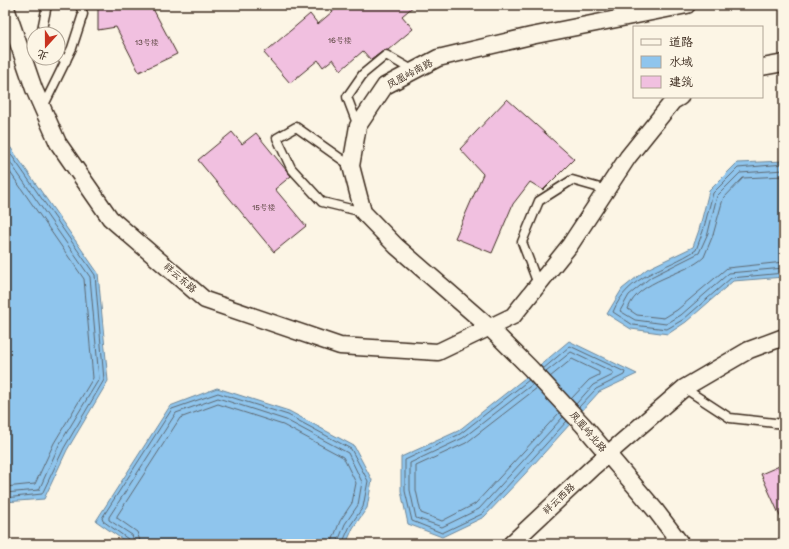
<svg xmlns="http://www.w3.org/2000/svg" width="789" height="549" font-family="'Balsamiq Sans','LXGW WenKai TC',sans-serif">
  <style>
    .water { fill: #8fc5ed; stroke: #6d879a }
    .lines { fill: none; stroke-linecap: round; stroke-linejoin: round }
    .shore { stroke: #5d6871; stroke-width: 1 }
    .building { fill: #f1c0e0; stroke: #3b2a1e }
    .lane-casing { stroke: #3b2a1e; stroke-width: 11 }
    .street-casing { stroke: #3b2a1e; stroke-width: 19 }
    .lane { stroke: #fcf5e5; stroke-width: 8 }
    .street { stroke: #fcf5e5; stroke-width: 16 }
    .labels { text-anchor: middle; dominant-baseline: central; stroke-width: 3; stroke-linejoin: round; paint-order: stroke }
    .number-label { font-size: 8px; fill: #68504e }
    .street-label { font-size: 10px; fill: #3b2a1e; stroke: #fcf5e5 }
  </style>
  <rect width="100%" height="100%" fill="#fcf5e5"/>
  <filter id="ink" filterUnits="userSpaceOnUse"><feTurbulence type="fractalNoise" baseFrequency=".025" numOctaves="2"/><feDisplacementMap in="SourceGraphic" scale="8" xChannelSelector="R" yChannelSelector="G"/><feConvolveMatrix kernelMatrix="1 2 1 2 8 2 1 2 1" color-interpolation-filters="sRGB"/></filter>
  <g filter="url(#ink)">
    <g class="water">
      <polygon points="5,134 6,141 98,273 108,381 67,450 44,499 5,502"/>
      <polygon points="784,161 784,277 733,281 686,322 668,334 631,329 607,314 622,289 647,269 693,247 699,230 709,191 737,163"/>
      <polygon points="569,341 637,374 599,392 524,475 484,517 442,537 408,524 401,491 401,457 458,431 525,378"/>
      <polygon points="217,388 289,411 354,446 372,480 367,508 353,528 346,544 129,544 96,521 170,406"/>
    </g>
    <g class="lines">
      <g class="shore">
        <polyline points="5,146 95,275 104,380 64,448 42,494 5,498"/>
        <polyline points="5,155 90,277 99,379 59,445 39,490 5,493"/>
        <path d="M784 164 738 168 713 193 703 231 696 250C666 270 628 274 613 312L633 325 667 329 684 319 731 278 784 273"/>
        <polyline points="5,165 84,279 93,378 54,443 35,484 5,487"/>
        <polyline points="784,170 740,173 717,196 708,233 699,253 651,277 629,295 620,311 635,320 666,324 681,315 729,273 784,268"/>
        <path d="M784 176 743 178 723 199 713 235 704 257C686 275 638 279 628 309L637 315 664 318 677 310 727 268 784 262"/>
        <polyline points="543,369 570,346 625,372 624,375 596,389 579,407"/>
        <polyline points="546,372 571,352 613,372 613,375 593,385 576,404"/>
        <polyline points="550,377 572,359 599,372 599,375 589,380 571,399"/>
        <polyline points="529,380 460,434 405,460 405,491 412,521 442,533 482,514 567,421"/>
        <polyline points="533,384 463,438 410,463 410,490 416,518 442,527 479,509 563,417"/>
        <polyline points="537,388 466,443 416,466 416,490 421,513 442,521 475,504 559,413"/>
        <polyline points="130,544 128,539 103,521 102,518 172,409 218,393 288,415 351,449 368,481 363,507 350,526 342,544"/>
        <polyline points="135,544 132,535 109,520 109,517 176,413 218,398 286,420 348,453 362,482 358,505 345,524 337,544"/>
        <polyline points="141,544 137,532 117,518 117,516 180,418 218,404 283,425 343,457 356,483 352,503 340,521 331,544"/>
      </g>
    </g>
    <g class="building">
      <polygon points="98,5 151,5 177,54 139,72 116,27 98,30"/>
      <polygon points="340,5 415,5 402,16 413,29 388,50 383,51 371,60 363,51 341,70 333,59 323,67 318,60 290,83 264,53 310,14 318,24"/>
      <polygon points="507,99 574,159 543,190 530,182 513,204 492,253 455,238 483,174 460,149"/>
      <polygon points="232,132 242,144 256,133 291,176 275,189 306,226 274,252 198,160"/>
      <polygon points="784,464 784,525 761,474"/>
    </g>
    <g class="lines">
      <defs>
        <g id="lane">
          <polyline points="41,34 47,5"/>
          <polyline points="58,55 66,61"/>
          <polyline points="43,107 72,48 83,14 80,5"/>
          <polyline points="358,126 347,97 363,74 386,55 414,71"/>
          <polyline points="351,166 296,127 277,138 291,168 322,202 363,212"/>
          <polyline points="538,284 522,242 539,201 572,180 607,190"/>
          <polyline points="684,388 730,418 784,424"/>
        </g>
        <g id="street">
          <polyline points="5,5 34,89 58,143 110,218 205,300 340,346 438,352 513,316 570,245 628,157 673,101 680,97"/>
          <polyline points="762,67 784,63"/>
          <polyline points="511,544 593,467 684,388 749,350 784,337"/>
          <polyline points="681,544 656,511 583,425 530,368 489,327 396,246 363,212 351,166 358,126 385,86 438,58 531,36 687,5"/>
        </g>
      </defs>
      <use href="#lane" class="lane-casing"/>
      <use href="#street" class="street-casing"/>
      <use href="#lane" class="lane"/>
      <use href="#street" class="street"/>
    </g>
  </g>
  <g class="labels">
    <g class="number-label">
      <text x="340" y="40">16号楼</text>
      <text x="147" y="42">13号楼</text>
      <text x="264" y="207">15号楼</text>
    </g>
    <g class="street-label">
      <text transform="translate(410 74) rotate(-28)">凤凰岭南路</text>
      <text transform="translate(180 278) rotate(41)">祥云东路</text>
      <text transform="translate(588 432) rotate(49)">凤凰岭北路</text>
      <text transform="translate(559 499) rotate(-43)">祥云西路</text>
    </g>
  </g>
  <rect width="789" height="549" fill="none" stroke="#fcf5e5" stroke-width="20"/>
  <rect x="10" y="10" width="769" height="529" fill="none" stroke="#3b2a1e" stroke-width="1.5" filter="url(#ink)"/>
  <rect x="633" y="26" width="130" height="72" fill="#fcf5e5" stroke="#afa495"/>
  <rect x="641" y="39" width="20" height="6" fill="#fcf5e5" stroke="#afa495"/>
  <text x="669" y="46" font-size="12" fill="#3b2a1e">道路</text>
  <rect x="641" y="56" width="20" height="12" fill="#8fc5ed" stroke="#afa495"/>
  <text x="669" y="66" font-size="12" fill="#3b2a1e">水域</text>
  <rect x="641" y="76" width="20" height="12" fill="#f1c0e0" stroke="#afa495"/>
  <text x="669" y="86" font-size="12" fill="#3b2a1e">建筑</text>
  <g transform="translate(46 46) rotate(201)"><circle r="19" fill="#fcf5e5" stroke="#afa495"/>
  <path d="M0-3L7 15L0 10L-7 15Z" fill="#c8321e"/>
  <text y="-6" font-size="11" font-weight="bold" text-anchor="middle" fill="#3b2a1e">北</text>
  </g>
</svg>
